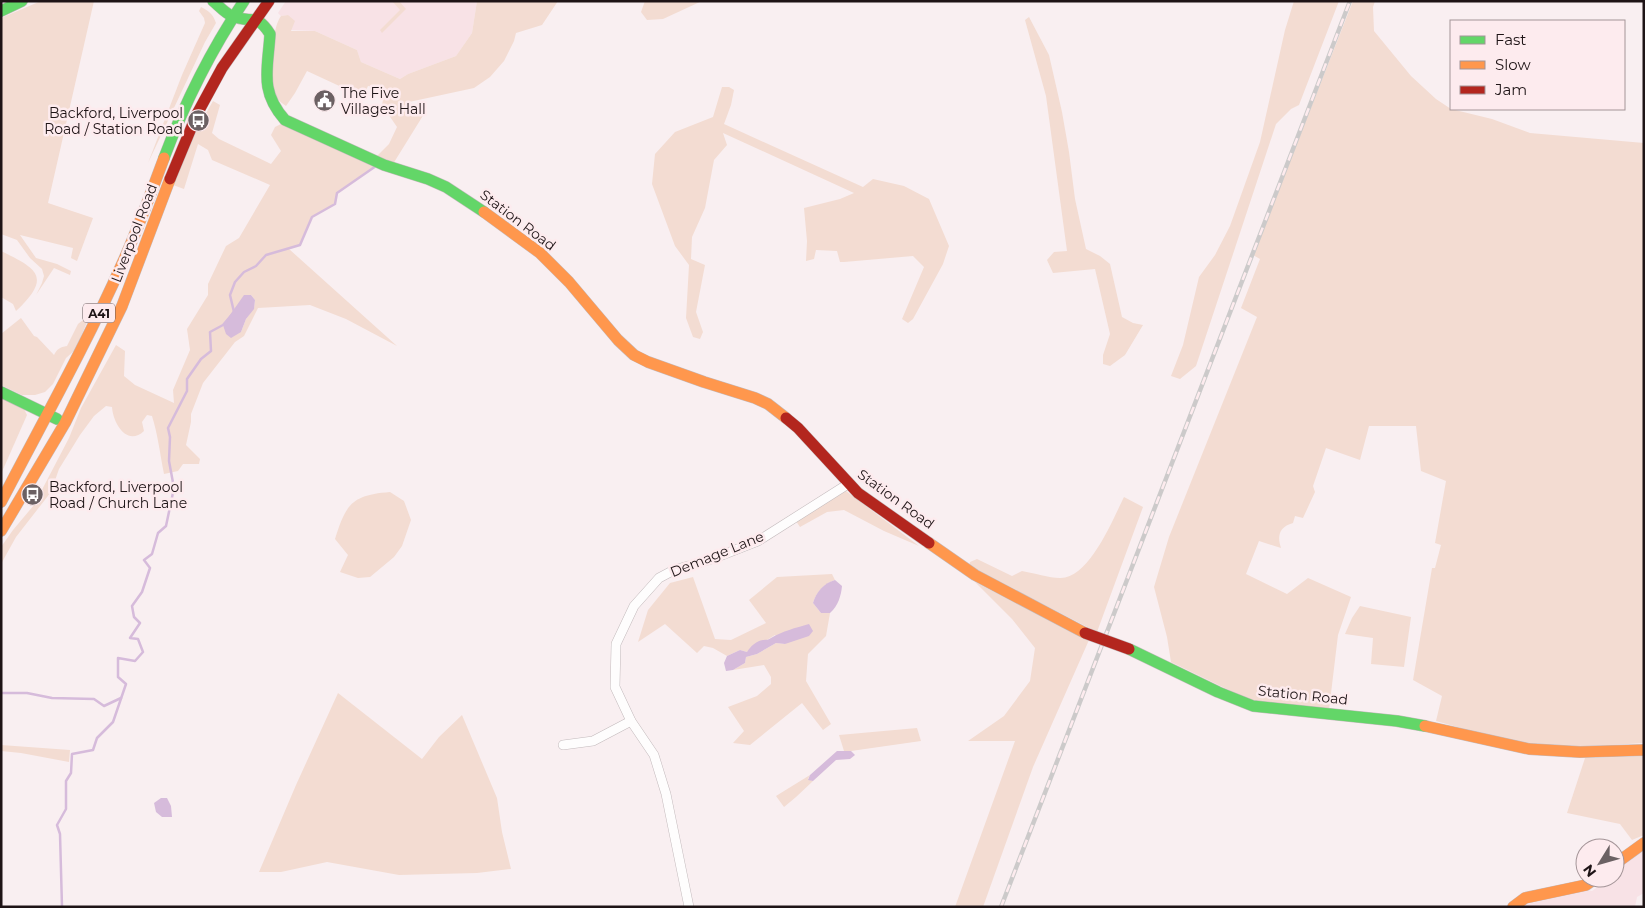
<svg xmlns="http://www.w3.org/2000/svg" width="1645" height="908" font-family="Montserrat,sans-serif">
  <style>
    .built { fill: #f8e2e6 }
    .green { fill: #f3dcd2; fill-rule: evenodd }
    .water { fill: #d6bbdb }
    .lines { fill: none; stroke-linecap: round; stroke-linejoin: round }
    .stream { stroke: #d6bbdb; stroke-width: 2.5 }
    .street-casing { stroke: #c3babc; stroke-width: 10 }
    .fast-casing { stroke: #c3babc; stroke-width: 12 }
    .slow-casing { stroke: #c3babc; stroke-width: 12 }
    .jam-casing { stroke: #c3babc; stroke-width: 12 }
    .street { stroke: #fefdfd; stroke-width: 9 }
    .fast { stroke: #63d668; stroke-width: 11 }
    .slow { stroke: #ff974d; stroke-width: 11 }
    .jam { stroke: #b3261e; stroke-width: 11 }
    .rail-casing { stroke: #cccaca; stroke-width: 4.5 }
    .rail { stroke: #fdebee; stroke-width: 2.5; stroke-dasharray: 8; stroke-linecap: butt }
    .jam-bridge-casing { stroke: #c3babc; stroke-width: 12; stroke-linecap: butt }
    .jam-bridge { stroke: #b3261e; stroke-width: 11 }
    .labels { text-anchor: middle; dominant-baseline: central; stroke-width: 5; stroke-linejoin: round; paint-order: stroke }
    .shield { fill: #fdebee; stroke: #615457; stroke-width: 1 }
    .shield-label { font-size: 12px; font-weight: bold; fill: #1e1416 }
    .poi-label { font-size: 14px; fill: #1e1416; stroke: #fdebee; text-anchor: start }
    .street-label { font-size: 14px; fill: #1e1416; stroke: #fdebee }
  </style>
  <rect width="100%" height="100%" fill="#f9eff1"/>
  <g class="built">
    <polygon points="286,1 477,1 472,33 456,56 408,74 400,79 361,62 357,50 315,31 291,30 288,15 281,16 278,13"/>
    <polygon points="1644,850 1644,893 1637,897 1635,907 1520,907 1523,905 1586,890 1592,891 1603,883 1605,878 1615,878 1615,869"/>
  </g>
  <g class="green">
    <polygon points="41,1 94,1 48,203 93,218 77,261 71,258 73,248 20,235 36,258 57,264 71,271 70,275 54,268 36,295 42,283 44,276 42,269 30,258 17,240 1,234 1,18"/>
    <polygon points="392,1 399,1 406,9 382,33 380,30 400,10"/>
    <path d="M477 1H558L542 25 516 33 514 41 504 61 490 77 474 88 409 102 424 114 393 164 377 156 389 144 397 127 382 105 385 89 368 86 363 97 307 71 295 93 286 106C283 104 279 101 277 98 268 82 271 29 281 16L288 15 295 21 291 31H315L357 50 361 62 400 79 408 74 456 56 472 33Z"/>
    <polygon points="645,1 702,1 663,19 647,20 641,12"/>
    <polygon points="1294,1 1339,1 1299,105 1291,109 1276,124 1196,366 1180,379 1171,376 1183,345 1199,277 1215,255 1230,226 1260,142 1285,30"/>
    <path d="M1353 1H1375L1373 7 1374 31 1411 76 1436 99 1451 109 1492 119 1530 133 1644 143V743L1563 748 1499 739 1436 721 1442 696 1413 680 1432 568H1435L1441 545 1435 543 1446 481 1421 471 1416 426H1369L1360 460 1326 448 1313 486 1315 492 1303 518 1295 516 1293 523C1279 527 1277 536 1281 548L1259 541 1246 574 1287 594 1308 578 1351 597 1338 635 1329 710 1257 702 1235 693 1171 662 1167 637 1154 587 1169 537 1257 317 1241 308 1260 259 1253 255Z"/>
    <path d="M201 7C209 11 213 14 216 23L205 42 148 163 182 75 205 23 204 18 199 11Z"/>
    <polygon points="1029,17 1049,55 1062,112 1069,152 1075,199 1086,249 1100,256 1110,264 1122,317 1133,323 1143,325 1125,355 1110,366 1103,364 1103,355 1110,334 1095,269 1053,273 1047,260 1054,252 1067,251 1046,96 1025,20"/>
    <polygon points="722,87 729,87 734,90 731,105 724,124 863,187 873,179 904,186 929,199 949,246 943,264 913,319 908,323 902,319 924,267 913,256 844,262 840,262 837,251 816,250 814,259 806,261 807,241 804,208 840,199 854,193 723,133 727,145 714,160 705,208 692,237 691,259 705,265 696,312 703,332 700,339 693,337 686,318 689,265 675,246 652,184 655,154 675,132 713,117"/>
    <path d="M213 101 220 105 212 133 219 139 271 164 281 151 271 135 275 127 283 123 376 166 337 193 335 204 312 217 300 245 289 249 397 346 346 319 310 305 258 308 244 336 235 342 203 383 191 414V422L186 445 200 459 199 464H183L178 471 164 474C160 454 158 435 152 416L147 415 142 422 144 431C127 447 113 423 112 407L106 406 94 416 80 435 59 469 51 492 16 537 1 564V547L13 530 34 505 69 438 81 408 116 345 125 351 124 376 135 385 174 403 173 390 190 350 187 329 208 295V284L226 246 239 238 270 185 212 160 208 150 198 144 184 189 173 185 186 148ZM251 295 255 300 254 308 246 319 241 332 234 312 244 296Z"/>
    <path d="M1 251C38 269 52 277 16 311L13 304 1 297Z"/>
    <path d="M21 318 34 336 37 337 54 355C57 349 60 347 67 346L78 324 83 320H88L75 350 66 358 53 384 45 392 35 395H22L1 385V334Z"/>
    <polygon points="1,396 24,409 27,415 1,474"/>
    <polygon points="846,491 919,546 884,531 844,510 827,512 800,527 796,521"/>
    <path d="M390 492 404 501 411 520 402 546 394 557 370 577 358 578 340 572 348 555 335 539C346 504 352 495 390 492Z"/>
    <path d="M1124 497 1143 507 1097 632 969 566 970 562 977 559 1012 576 1022 571C1034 573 1049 578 1060 578 1089 579 1113 519 1124 497Z"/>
    <path d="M832 574 835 580C825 583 816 592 813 603L821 613H830L826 636 808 654 806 681 831 724 823 730 802 703 750 745 733 743 744 731 728 707 757 696 771 684V677L764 665 733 670 745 663 746 657 757 654 776 643 786 644 775 635 747 652 740 650 727 656 713 648 704 646 697 653 665 624 638 642 648 610 670 583 693 577 715 639 731 640 766 623 749 600 777 577Z"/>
    <polygon points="975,582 1089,640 1033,767 983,907 955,907 1015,741 968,741 1004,716 1030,681 1035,648 1012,619"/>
    <polygon points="1360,606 1411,617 1404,667 1371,664 1373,638 1345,634 1352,618"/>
    <polygon points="338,693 422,759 439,737 462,715 497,798 502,832 511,869 477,873 399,875 327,862 281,872 259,872 296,785"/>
    <polygon points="917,728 921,741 851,751 844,751 839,735"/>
    <polygon points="1,745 70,750 69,762 21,753 1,751"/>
    <polygon points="1644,756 1644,835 1632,840 1620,824 1567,813 1585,758"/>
    <polygon points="810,775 808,779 813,781 796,797 784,807 776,796"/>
  </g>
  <g class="water">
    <polygon points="244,295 251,295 255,300 254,309 246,319 241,332 231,338 226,334 223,325"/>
    <path d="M835 580 842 586C841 596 838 606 830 613H821L813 603C816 592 824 583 835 580Z"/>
    <path d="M809 624 813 631 809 636 785 644 776 643 757 654 746 657 745 663 733 670 726 671 724 663 727 656 740 650 747 652C751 646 756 641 763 640 769 639 765 641 771 638 783 631 795 628 809 624Z"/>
    <polygon points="837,751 851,751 855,755 850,759 836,760 813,781 808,780 810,775"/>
    <polygon points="161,798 167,798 171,806 172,817 162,817 156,812 154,803"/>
  </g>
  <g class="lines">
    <g class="stream">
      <polyline points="1,693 27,693 52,698 94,699 104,706 121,698"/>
      <polyline points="62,907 60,834 57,825 66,809 66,781 71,773 72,754 93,750 97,738 113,722 126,684 118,677 118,658 135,661 143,652 138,639 130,638 140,623 134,617 132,606 142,592 150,568 144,560 152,554 158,533 166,526 174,488 169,461 170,437 168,428 187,391 187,379 201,359 211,351 210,332 223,325 234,312 230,295 235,282 244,272 256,266 266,255 300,245 312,217 335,204 337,193 376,166"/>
    </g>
    <defs>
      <g id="street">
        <polyline points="563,745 593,741 631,721"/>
        <polyline points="689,907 666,794 654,755 631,721 615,687 616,644 634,606 659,578 674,570 712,559 758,541 848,484"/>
      </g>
      <g id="fast">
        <path d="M213 1C219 6 225 13 232 16 251 24 256 12 270 34 268 69 259 91 285 120L384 165 428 179 446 187 484 212"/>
        <polyline points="1,11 22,1"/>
        <path d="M164 158C185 102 211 50 244 1"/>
        <polyline points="1,392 57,419"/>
        <polyline points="1129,649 1218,692 1253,706 1397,721 1425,726"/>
      </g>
      <g id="slow">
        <polyline points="484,212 540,253 569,282 618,340 634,355 648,362 704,382 755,398 768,404 786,418"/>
        <path d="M1 502C42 423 86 345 122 264 138 229 151 193 164 158"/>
        <polyline points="1,531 65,423 122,306 170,179"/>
        <polyline points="929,543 975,575 1085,633"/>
        <polyline points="1425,726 1529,749 1580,752 1644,750"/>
        <polyline points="1615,864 1644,843"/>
        <polyline points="1513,907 1525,898 1586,885 1596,878"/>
      </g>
      <g id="jam">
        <polyline points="170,179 197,114 222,68 269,1"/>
        <polyline points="786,418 798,428 858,493 929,543"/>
      </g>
    </defs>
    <use href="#street" class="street-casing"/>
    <use href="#fast" class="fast-casing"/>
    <use href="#slow" class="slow-casing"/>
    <use href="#jam" class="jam-casing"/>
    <use href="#street" class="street"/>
    <use href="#fast" class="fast"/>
    <use href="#slow" class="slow"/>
    <use href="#jam" class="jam"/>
    <defs>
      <polyline id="rail" points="1001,907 1350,1"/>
    </defs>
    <use href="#rail" class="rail-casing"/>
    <use href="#rail" class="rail"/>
    <defs>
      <polyline id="jam-bridge" points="1085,633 1129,649"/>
    </defs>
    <use href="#jam-bridge" class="jam-bridge-casing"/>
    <use href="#jam-bridge" class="jam-bridge"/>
  </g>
  <defs>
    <symbol id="civic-disc" viewBox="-11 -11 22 22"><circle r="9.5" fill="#6b6163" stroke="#fdebee"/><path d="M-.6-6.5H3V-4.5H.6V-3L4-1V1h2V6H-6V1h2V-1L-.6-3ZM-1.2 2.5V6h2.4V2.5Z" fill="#fff"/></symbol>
    <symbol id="bus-disc" viewBox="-11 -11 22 22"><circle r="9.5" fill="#6b6163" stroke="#fdebee"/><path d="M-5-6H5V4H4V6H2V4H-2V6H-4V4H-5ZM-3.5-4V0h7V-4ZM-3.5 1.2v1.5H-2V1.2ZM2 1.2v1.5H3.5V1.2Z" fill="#fff"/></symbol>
  </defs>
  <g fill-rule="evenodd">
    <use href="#civic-disc" x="312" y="88" width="25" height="25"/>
    <use href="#bus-disc" x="186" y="108" width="25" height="25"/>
    <use href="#bus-disc" x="20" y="482" width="25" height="25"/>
  </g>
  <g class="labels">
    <rect class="shield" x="83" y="303.5" width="32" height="19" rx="4"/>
    <g class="shield-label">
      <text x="99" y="313">A41</text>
    </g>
    <g class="poi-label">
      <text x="341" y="93">The Five<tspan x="341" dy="16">Villages Hall</tspan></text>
      <text x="183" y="113" text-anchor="end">Backford, Liverpool<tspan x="183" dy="16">Road / Station Road</tspan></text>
      <text x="49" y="487">Backford, Liverpool<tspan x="49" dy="16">Road / Church Lane</tspan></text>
    </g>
    <g class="street-label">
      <text transform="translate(518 220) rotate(37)">Station Road</text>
      <text transform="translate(134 233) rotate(-69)">Liverpool Road</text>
      <text transform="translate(896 499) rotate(36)">Station Road</text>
      <text transform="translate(717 554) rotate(-22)">Demage Lane</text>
      <text transform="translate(1303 695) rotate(6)">Station Road</text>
    </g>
  </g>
  <rect width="1645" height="908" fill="none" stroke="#1e1416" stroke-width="5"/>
  <rect x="1450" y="20" width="175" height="90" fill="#fdebee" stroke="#a49598"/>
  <rect x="1460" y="36" width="25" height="8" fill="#63d668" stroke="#a49598"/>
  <text x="1495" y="45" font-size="15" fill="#1e1416">Fast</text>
  <rect x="1460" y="61" width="25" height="8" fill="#ff974d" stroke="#a49598"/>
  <text x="1495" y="70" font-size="15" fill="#1e1416">Slow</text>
  <rect x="1460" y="86" width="25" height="8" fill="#b3261e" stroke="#a49598"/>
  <text x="1495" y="95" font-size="15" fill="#1e1416">Jam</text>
  <g transform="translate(1600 863) rotate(233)"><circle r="24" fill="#fdebee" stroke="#a49598"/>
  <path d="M0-4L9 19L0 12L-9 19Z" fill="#6b6163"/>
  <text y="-8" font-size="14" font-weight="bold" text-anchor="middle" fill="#1e1416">N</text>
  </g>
</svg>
